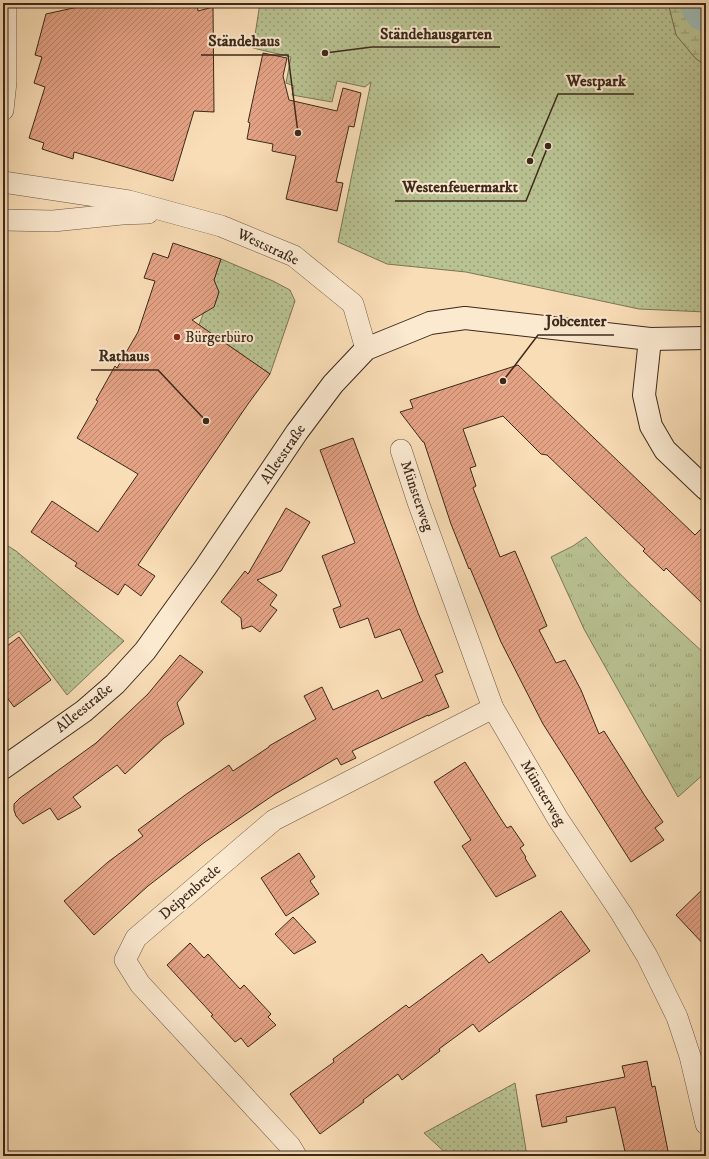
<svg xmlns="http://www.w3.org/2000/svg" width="709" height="1159" font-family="'IM FELL DW Pica',serif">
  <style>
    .grass { fill: url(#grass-tufts); stroke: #7a7656 }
    .wetland { fill: url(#wetland-marsh); stroke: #7a7656 }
    .park { fill: url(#park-dots); stroke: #7a7656 }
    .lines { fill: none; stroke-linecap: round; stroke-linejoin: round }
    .river { stroke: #9fbbb4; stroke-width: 45 }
    .building { fill: url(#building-hatch); stroke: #3c291b }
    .street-casing { stroke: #6b5642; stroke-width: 22 }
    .secondary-casing { stroke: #3c291b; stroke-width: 24 }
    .street { stroke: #fbe9d0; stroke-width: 21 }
    .secondary { stroke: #fbe9d0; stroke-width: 22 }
    .poi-dot { fill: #8f2418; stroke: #fbe9d0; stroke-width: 1.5 }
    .labels { text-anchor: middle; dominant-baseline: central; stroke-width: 4; stroke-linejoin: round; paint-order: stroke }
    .street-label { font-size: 15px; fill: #3c291b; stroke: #fbe9d0 }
    .poi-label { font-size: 15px; fill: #3c291b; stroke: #fbe9d0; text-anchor: start }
    .leader { fill: none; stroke: #3c291b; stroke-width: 1.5 }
    .callout-dot { fill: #3c291b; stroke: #fbe9d0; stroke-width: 1.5 }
    .callout-label { font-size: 16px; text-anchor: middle; font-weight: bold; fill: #3c291b; stroke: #fbe9d0; stroke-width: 4; stroke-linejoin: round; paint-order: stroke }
  </style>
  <defs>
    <pattern id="grass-tufts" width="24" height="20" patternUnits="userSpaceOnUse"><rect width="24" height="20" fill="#b9c292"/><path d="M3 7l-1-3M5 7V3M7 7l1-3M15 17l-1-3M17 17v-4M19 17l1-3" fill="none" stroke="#989e76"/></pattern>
    <pattern id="wetland-marsh" width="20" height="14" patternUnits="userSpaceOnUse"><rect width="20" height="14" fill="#b9c292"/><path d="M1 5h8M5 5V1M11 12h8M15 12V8" fill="none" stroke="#989e76"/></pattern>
    <pattern id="park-dots" width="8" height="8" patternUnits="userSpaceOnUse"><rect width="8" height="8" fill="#b9c292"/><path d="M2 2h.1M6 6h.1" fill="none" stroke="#989e76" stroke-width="1.8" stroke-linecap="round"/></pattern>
    <pattern id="building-hatch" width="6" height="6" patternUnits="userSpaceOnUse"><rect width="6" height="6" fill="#e4a285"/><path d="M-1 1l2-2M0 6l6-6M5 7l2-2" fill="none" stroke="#ba846c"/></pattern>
  </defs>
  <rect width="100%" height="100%" fill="#f9ddb6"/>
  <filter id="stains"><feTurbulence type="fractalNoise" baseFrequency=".005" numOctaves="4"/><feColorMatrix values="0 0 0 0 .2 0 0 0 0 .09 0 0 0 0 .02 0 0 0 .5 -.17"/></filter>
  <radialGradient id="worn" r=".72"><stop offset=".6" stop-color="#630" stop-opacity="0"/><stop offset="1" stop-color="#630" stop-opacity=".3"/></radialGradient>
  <path class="grass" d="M586 537C623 580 665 617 706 655V772L678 797 584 629 551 557 573 546Z"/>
  <polygon class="wetland" points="668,3 706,3 706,66 695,58 676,35"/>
  <g class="park">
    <polygon points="260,3 668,3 676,35 695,58 706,66 706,312 639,309 466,272 387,264 338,242 371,82 365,87 337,81 332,102 292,95 294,86 286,83 291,57 253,48"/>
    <polygon points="221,259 273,281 290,290 295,301 270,374 199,325 207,304 214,307 219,292 212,290 215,281 214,280"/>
    <polygon points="3,543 16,551 124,641 67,695 19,631 3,642"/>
    <polygon points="515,1083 527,1156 449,1156 424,1133"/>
  </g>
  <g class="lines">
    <polyline class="river" points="702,3 706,9"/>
  </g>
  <g class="building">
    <polygon points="96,3 197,3 198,11 213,7 214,112 194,111 173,181 74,152 73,159 42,149 44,143 29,138 45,87 34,83 42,57 35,55 46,14"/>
    <polygon points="263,53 287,58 283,76 289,100 337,111 343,88 361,93 354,127 349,126 336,182 343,183 337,211 286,199 296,156 272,151 273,144 247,139 250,123 248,122"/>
    <polygon points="173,243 221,259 214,280 219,292 214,307 192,320 270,374 248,404 138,565 155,576 141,596 125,584 118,595 75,566 77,563 31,532 52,501 98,532 138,474 77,438 98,401 96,400 115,366 117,368 138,332 155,281 144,278 153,253 168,258"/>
    <polygon points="518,365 695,535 706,524 706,607 666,568 664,571 643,551 645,549 547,455 541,454 503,416 463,429 476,466 470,468 476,486 473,488 500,557 515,551 547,626 539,630 556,663 565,660 581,690 599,734 604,731 645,796 663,822 655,828 664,840 631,862 543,724 501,642 470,568 469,569 451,524 424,442 423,442 400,412 413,408 410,400"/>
    <polygon points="353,438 418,613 443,672 435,675 449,707 428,716 428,715 352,751 356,758 341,765 337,758 275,794 205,842 148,886 94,935 64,901 108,862 143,836 138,830 188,793 229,765 233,771 269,747 269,746 316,719 304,696 322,687 333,710 378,690 382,699 423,681 400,629 375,638 368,618 340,628 333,609 341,606 322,556 355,543 320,450"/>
    <polygon points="286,508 310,522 281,571 257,580 277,595 270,605 277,610 260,632 252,626 242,629 241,618 221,602 245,571 248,574"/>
    <polygon points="19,637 51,680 14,707 3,692 3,649"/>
    <polygon points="180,655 203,672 177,703 184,724 164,738 125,774 117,765 73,797 81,807 58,820 50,808 23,824 16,816 14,810 14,804 20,798 96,743 148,694"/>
    <polygon points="465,762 501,819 507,828 511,826 524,845 520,848 526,857 525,858 536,876 496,897 462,846 471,840 434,782"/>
    <polygon points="299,853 315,877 310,881 319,894 286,916 261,878"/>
    <polygon points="706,886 706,947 676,915"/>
    <polygon points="561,911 590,951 479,1032 473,1024 439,1049 440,1051 402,1080 398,1074 363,1100 364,1102 320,1134 290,1094 334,1062 333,1059 406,1005 409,1008 482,954 489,963"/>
    <polygon points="293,917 316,942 294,954 275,934"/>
    <polygon points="190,943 204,958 208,954 240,989 244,985 271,1014 268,1017 276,1025 248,1047 241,1038 235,1042 211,1016 213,1015 167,965"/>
    <polygon points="647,1061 652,1087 655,1086 669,1156 626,1156 615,1107 566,1117 567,1122 542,1127 536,1095 625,1077 622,1066"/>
  </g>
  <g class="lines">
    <defs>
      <g id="street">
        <polyline points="3,110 6,82 6,3"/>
        <polyline points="3,182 129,201 221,226 294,256 353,304 366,349"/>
        <polyline points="3,220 53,221 122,214 148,213"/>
        <polyline points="401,450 418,502 493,708 558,819 621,913 647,956 677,1017 690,1056 706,1124"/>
        <polyline points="296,1156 290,1146 140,984 125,960 136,938 274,820 493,708"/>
      </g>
      <g id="secondary">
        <polyline points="650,339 644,395 651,426 665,450 706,489"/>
        <polyline points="3,768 84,711 115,684 145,651 205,568 297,432 333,384 366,349 430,323 465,318 650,339 706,338"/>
      </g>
    </defs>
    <use href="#street" class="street-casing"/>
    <use href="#secondary" class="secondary-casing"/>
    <use href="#street" class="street"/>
    <use href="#secondary" class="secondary"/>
  </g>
  <circle class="poi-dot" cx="177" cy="337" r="4"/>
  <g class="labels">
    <g class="street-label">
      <text transform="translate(268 247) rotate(25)">Weststraße</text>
      <text transform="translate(283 454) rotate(-56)">Alleestraße</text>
      <text transform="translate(417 496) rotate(71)">Münsterweg</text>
      <text transform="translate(84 708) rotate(-39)">Alleestraße</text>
      <text transform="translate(543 793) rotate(59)">Münsterweg</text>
      <text transform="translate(190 892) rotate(-41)">Deipenbrede</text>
    </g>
    <g class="poi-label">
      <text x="185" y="337">Bürgerbüro</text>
    </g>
  </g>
  <path class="leader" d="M325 53L372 47H500M298 133L288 55H201M530 161L558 94H634M548 146L526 201H395M503 381L538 335H614M206 421L158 370H91"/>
  <g class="callout-dot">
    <circle cx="325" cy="53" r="4"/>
    <circle cx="298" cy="133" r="4"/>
    <circle cx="530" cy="161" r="4"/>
    <circle cx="548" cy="146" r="4"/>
    <circle cx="503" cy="381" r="4"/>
    <circle cx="206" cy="421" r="4"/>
  </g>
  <g class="callout-label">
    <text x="436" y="39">Ständehausgarten</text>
    <text x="244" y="46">Ständehaus</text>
    <text x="596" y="86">Westpark</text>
    <text x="460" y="192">Westenfeuermarkt</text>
    <text x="576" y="326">Jobcenter</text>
    <text x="124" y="361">Rathaus</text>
  </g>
  <rect width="709" height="1159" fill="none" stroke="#f9ddb6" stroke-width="16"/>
  <rect x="4" y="4" width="701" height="1151" fill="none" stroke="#3c291b" stroke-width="2"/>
  <rect x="8" y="8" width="693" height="1143" fill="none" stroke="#3c291b"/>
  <rect width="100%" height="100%" filter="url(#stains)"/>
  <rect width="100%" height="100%" fill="url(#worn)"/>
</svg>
